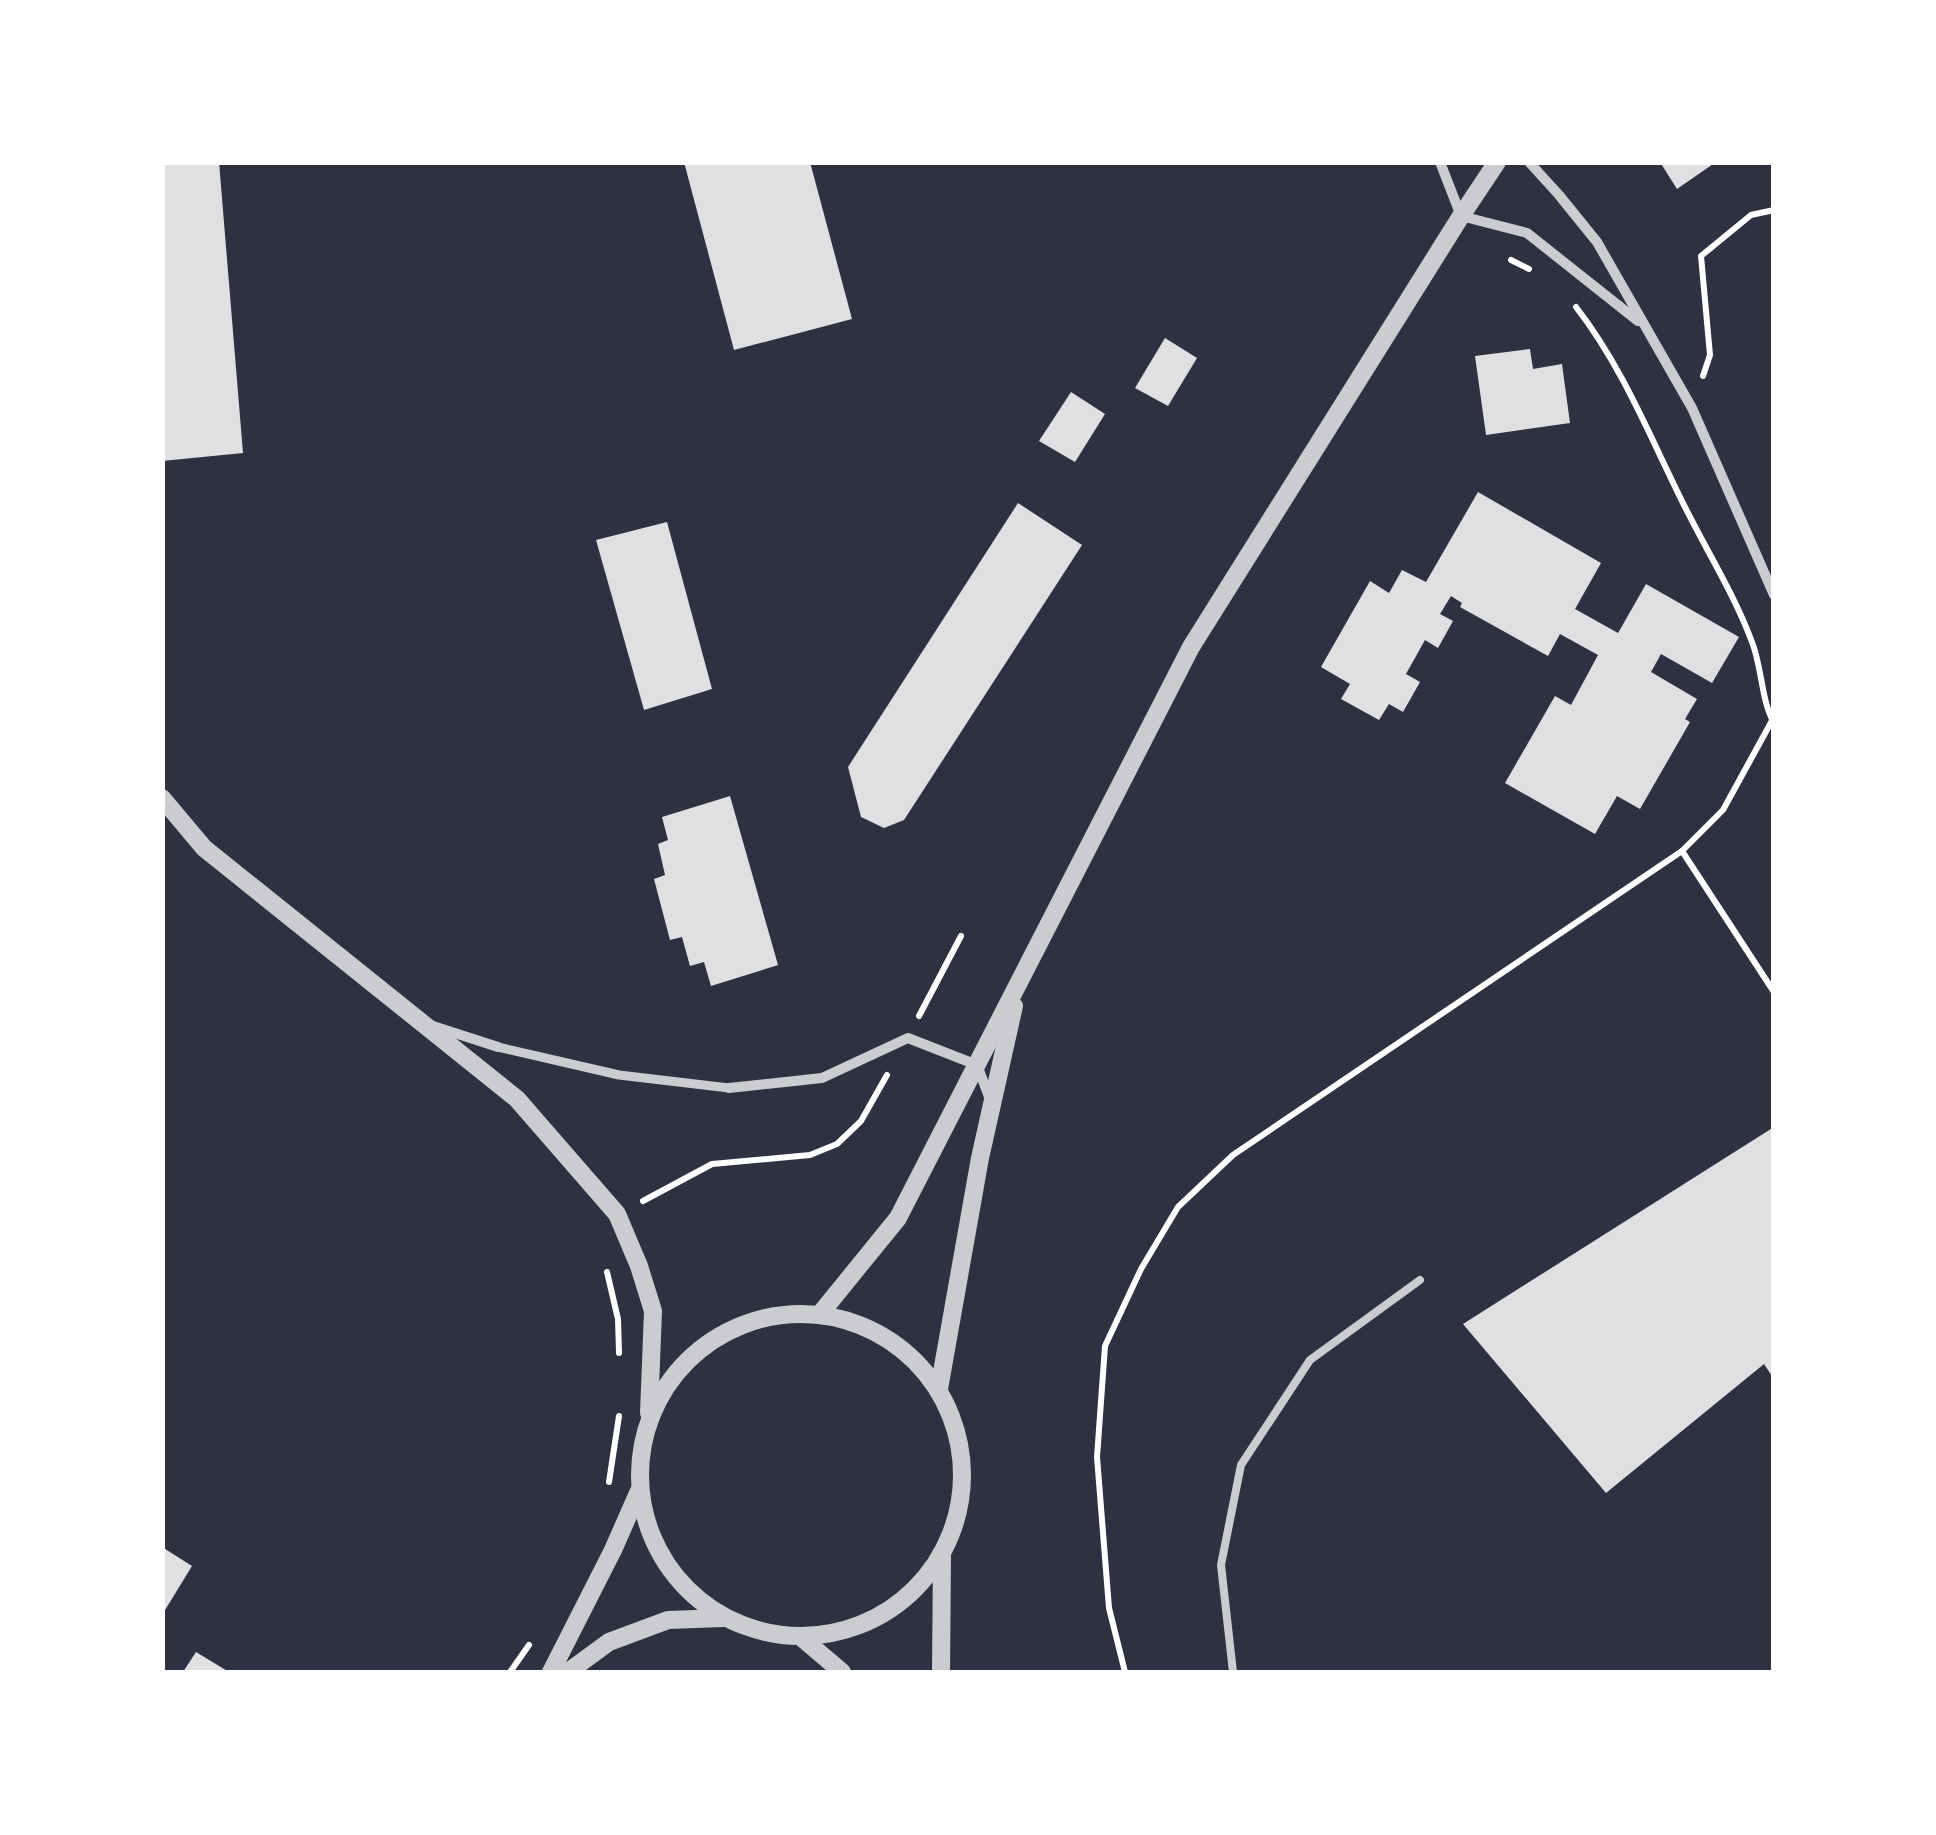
<svg xmlns="http://www.w3.org/2000/svg" width="1936" height="1835" font-family="Poppins,sans-serif">
  <style>
    .building { fill: #e0e0e3 }
    .lines { fill: none; stroke-linecap: round; stroke-linejoin: round }
    .path { stroke: #fff; stroke-width: 6 }
    .service { stroke: #caccd0; stroke-width: 8 }
    .pedestrian { stroke: #caccd0; stroke-width: 9 }
    .minor { stroke: #caccd0; stroke-width: 10 }
    .tertiary { stroke: #caccd0; stroke-width: 18 }
  </style>
  <rect width="100%" height="100%" fill="#2d3142"/>
  <g class="building">
    <polygon points="162,162 219,162 243,453 162,461"/>
    <polygon points="684,162 810,162 852,319 734,350"/>
    <polygon points="1660,162 1716,162 1677,189"/>
    <polygon points="1165,338 1197,358 1168,406 1135,388"/>
    <polygon points="1530,349 1533,369 1562,364 1570,423 1486,435 1475,356"/>
    <polygon points="1071,392 1105,414 1075,462 1039,441"/>
    <polygon points="1478,492 1601,563 1575,609 1618,633 1646,584 1739,637 1712,683 1661,654 1651,672 1697,699 1685,719 1690,722 1640,809 1617,796 1595,834 1505,783 1555,696 1571,705 1598,655 1560,634 1548,656 1460,607 1462,603 1451,596 1440,614 1453,621 1438,648 1425,640 1406,674 1420,682 1403,712 1389,704 1379,720 1341,699 1350,684 1321,667 1370,581 1389,593 1402,570 1426,582"/>
    <polygon points="1018,503 1082,545 904,820 884,828 861,817 848,767"/>
    <polygon points="667,522 712,689 644,710 596,540"/>
    <polygon points="730,796 778,965 711,986 704,962 690,966 682,937 670,940 654,879 665,875 658,844 668,840 662,817"/>
    <polygon points="1774,1127 1774,1379 1764,1364 1606,1493 1463,1324"/>
    <polygon points="162,1547 192,1566 162,1615"/>
    <polygon points="196,1652 229,1672 183,1672"/>
  </g>
  <g class="lines">
    <g class="path">
      <polyline points="1511,260 1529,269"/>
      <path d="M1576 307C1621 365 1648 432 1680 497 1703 545 1733 591 1752 642 1762 667 1761 700 1774 723"/>
      <polyline points="1703,376 1710,355 1701,256 1751,215 1774,210"/>
      <polyline points="1682,851 1774,992"/>
      <polyline points="919,1016 961,936"/>
      <polyline points="643,1201 712,1164 810,1155 837,1144 861,1121 887,1075"/>
      <polyline points="607,1272 618,1319 619,1353"/>
      <polyline points="609,1482 619,1416"/>
      <polyline points="510,1672 529,1645"/>
      <polyline points="1125,1672 1109,1608 1097,1457 1105,1346 1141,1269 1178,1207 1233,1155 1682,851 1723,810 1774,717"/>
    </g>
    <polyline class="service" points="1233,1672 1221,1565 1241,1465 1310,1360 1420,1280"/>
    <polyline class="pedestrian" points="498,1047 619,1075 729,1088"/>
    <g class="minor">
      <polyline points="1440,162 1461,216 1527,233 1638,321"/>
      <polyline points="1529,162 1559,195 1597,242 1692,408 1774,595"/>
      <polyline points="433,1026 498,1047"/>
      <polyline points="729,1088 822,1078 908,1038 977,1065 991,1102"/>
    </g>
    <g class="tertiary">
      <polyline points="162,798 204,848 517,1099 617,1214 639,1266 653,1311 649,1413"/>
      <circle cx="801" cy="1475" r="161"/>
      <polyline points="820,1314 898,1218 1191,647 1461,216 1497,162"/>
      <polyline points="939,1389 980,1158 1014,1006"/>
      <polyline points="802,1638 842,1672"/>
      <polyline points="551,1672 613,1550 639,1491"/>
      <polyline points="568,1672 609,1642 668,1620 723,1618"/>
      <polyline points="941,1672 942,1555"/>
    </g>
  </g>
  <rect width="1936" height="1835" fill="none" stroke="#ffffff" stroke-width="330"/>
</svg>
